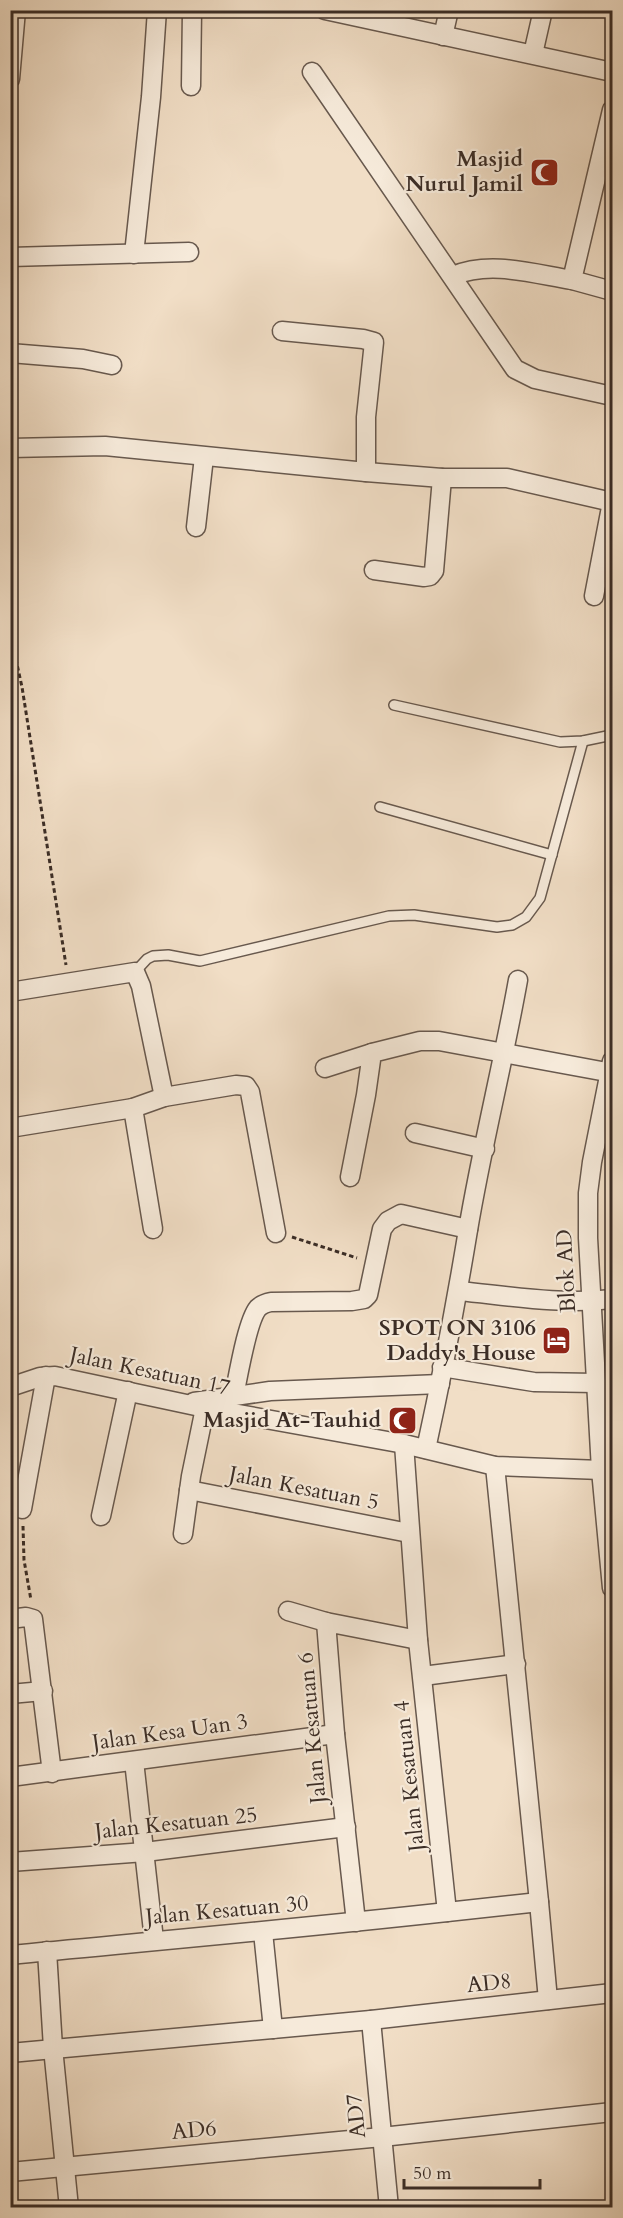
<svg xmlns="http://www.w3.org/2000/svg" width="623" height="2218" font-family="Cardo,serif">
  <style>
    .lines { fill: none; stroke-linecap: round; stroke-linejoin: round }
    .lane-casing { stroke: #68594e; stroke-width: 12 }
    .street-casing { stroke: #68594e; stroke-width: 21 }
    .path { stroke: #3b2d26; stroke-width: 3; stroke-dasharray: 4.5 3; stroke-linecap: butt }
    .lane { stroke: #f6eada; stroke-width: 9 }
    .street { stroke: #f6eada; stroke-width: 18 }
    .labels { text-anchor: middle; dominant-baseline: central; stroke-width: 4.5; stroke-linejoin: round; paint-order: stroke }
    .poi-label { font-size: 22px; font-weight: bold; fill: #3b2d26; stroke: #f6eada; text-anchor: end }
    .street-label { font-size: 22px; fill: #3b2d26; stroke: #f6eada }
  </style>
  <rect width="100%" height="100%" fill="#f1dec6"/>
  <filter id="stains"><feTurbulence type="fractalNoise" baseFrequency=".00333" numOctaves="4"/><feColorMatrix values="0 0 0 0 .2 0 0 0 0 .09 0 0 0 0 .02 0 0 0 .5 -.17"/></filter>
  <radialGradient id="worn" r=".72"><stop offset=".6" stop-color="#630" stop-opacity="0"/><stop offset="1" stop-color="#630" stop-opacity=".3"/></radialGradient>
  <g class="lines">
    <defs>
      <g id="lane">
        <polyline points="394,705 560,742 583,741 612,735"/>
        <polyline points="380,807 552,855"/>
        <polyline points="135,972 147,959 153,956 168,955 200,961 389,916 414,915 497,927 512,925 526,917 540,898 583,741"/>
      </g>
      <g id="street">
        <polyline points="325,10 612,72"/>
        <polyline points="443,36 449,10"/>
        <polyline points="533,54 543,10"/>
        <polyline points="312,72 515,369 535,379 612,396"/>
        <polyline points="10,79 16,10"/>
        <polyline points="191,86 192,10"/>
        <polyline points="612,110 572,280 612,291"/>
        <polyline points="134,254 151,97 157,10"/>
        <polyline points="10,257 189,252"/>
        <path d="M453 276C490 260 534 274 572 280"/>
        <polyline points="282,331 363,339 374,342 366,417 366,472"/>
        <polyline points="10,353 83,359 112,365"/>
        <polyline points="10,448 105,446 366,472 442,478 507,478 612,502"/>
        <polyline points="196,527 204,457"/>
        <polyline points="374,570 424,577 430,576 434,571 442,478"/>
        <polyline points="594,596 612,502"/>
        <polyline points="10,992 135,972 141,986 164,1097 236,1085 246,1086 250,1092 276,1233"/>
        <polyline points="612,1061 592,1162 588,1193 588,1238 601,1470 612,1588"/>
        <polyline points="325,1068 372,1053"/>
        <polyline points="10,1128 133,1108"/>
        <polyline points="415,1133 485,1149"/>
        <polyline points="350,1177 366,1095 372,1053 420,1041 439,1041 612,1073"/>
        <polyline points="153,1229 133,1108 164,1097"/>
        <path d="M459 1291C510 1296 561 1305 612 1299"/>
        <polyline points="442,1367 534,1382 596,1383"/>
        <polyline points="10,1387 40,1377 55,1376 205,1408 404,1444 495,1466 601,1470"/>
        <path d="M234 1396C238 1377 247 1321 258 1308 262 1304 266 1303 271 1302L352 1301 364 1299 368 1295 382 1229 388 1221 401 1214 468 1229"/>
        <polyline points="194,1402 270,1391 440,1384"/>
        <polyline points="404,1444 418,1640 447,1912 539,1902 548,2000"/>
        <path d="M426 1449C442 1376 456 1303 468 1230 482 1146 503 1064 518 980"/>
        <polyline points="495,1466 539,1902"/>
        <polyline points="189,1490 409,1533"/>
        <polyline points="22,1509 46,1376"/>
        <polyline points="101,1516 128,1391"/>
        <polyline points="183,1534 191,1476 205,1408"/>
        <polyline points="288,1611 326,1622"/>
        <polyline points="10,1619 26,1617 33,1619 52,1773"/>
        <polyline points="423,1676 516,1664"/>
        <polyline points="10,1694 43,1691"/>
        <polyline points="134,1761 154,1940"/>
        <polyline points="10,1777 335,1734"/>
        <polyline points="10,1862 145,1852 346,1827"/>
        <polyline points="356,1922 335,1734 326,1622 418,1640"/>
        <polyline points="263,1932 273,2029"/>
        <polyline points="47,1951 53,2048 69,2208"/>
        <path d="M10 1955C156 1941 302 1928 447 1912"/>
        <polyline points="371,2020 389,2208"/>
        <polyline points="10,2053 371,2020 612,1993"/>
        <polyline points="10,2172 382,2137 612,2112"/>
      </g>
    </defs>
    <use href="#lane" class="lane-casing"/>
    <use href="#street" class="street-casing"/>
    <g class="path">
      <polyline points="11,637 22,687 66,965"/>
      <polyline points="292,1237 357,1258"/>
      <polyline points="23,1526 24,1560 31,1600"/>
    </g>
    <use href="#lane" class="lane"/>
    <use href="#street" class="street"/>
  </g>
  <defs>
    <symbol id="mosque-square" viewBox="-11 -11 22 22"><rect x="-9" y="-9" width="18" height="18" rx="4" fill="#8f2418" stroke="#f6eada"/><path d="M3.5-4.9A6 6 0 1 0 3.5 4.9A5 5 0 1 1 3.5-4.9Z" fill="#fff"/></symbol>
    <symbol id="hotel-square" viewBox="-11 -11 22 22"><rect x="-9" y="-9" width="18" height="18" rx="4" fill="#8f2418" stroke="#f6eada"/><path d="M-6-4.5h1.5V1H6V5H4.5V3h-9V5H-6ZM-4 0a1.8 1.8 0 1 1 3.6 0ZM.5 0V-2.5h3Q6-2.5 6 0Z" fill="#fff"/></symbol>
  </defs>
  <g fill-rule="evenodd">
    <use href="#mosque-square" x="528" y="156" width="33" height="33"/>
    <use href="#hotel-square" x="540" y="1324" width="33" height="33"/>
    <use href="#mosque-square" x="386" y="1404" width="33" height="33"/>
  </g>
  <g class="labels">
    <g class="poi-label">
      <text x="523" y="159">Masjid<tspan x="523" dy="25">Nurul Jamil</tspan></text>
      <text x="536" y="1328">SPOT ON 3106<tspan x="536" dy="25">Daddy's House</tspan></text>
      <text x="381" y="1420">Masjid At-Tauhid</text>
    </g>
    <g class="street-label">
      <text transform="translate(566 1271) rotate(-93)">Blok AD</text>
      <text transform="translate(150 1371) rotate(12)">Jalan Kesatuan 17</text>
      <text transform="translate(304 1488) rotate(11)">Jalan Kesatuan 5</text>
      <text transform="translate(312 1728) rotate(-95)">Jalan Kesatuan 6</text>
      <text transform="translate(170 1732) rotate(-8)">Jalan Kesa Uan 3</text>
      <text transform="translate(409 1776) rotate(-96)">Jalan Kesatuan 4</text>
      <text transform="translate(176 1823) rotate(-6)">Jalan Kesatuan 25</text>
      <text transform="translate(227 1910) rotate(-5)">Jalan Kesatuan 30</text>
      <text transform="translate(489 1983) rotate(-6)">AD8</text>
      <text transform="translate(356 2116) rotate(-96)">AD7</text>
      <text transform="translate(194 2130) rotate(-5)">AD6</text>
    </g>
  </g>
  <rect width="623" height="2218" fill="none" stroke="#f1dec6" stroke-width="36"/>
  <rect x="12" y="12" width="599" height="2194" fill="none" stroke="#3b2d26" stroke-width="3"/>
  <rect x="18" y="18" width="587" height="2182" fill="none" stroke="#3b2d26" stroke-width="1.5"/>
  <path d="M404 2179v9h136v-9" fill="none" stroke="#3b2d26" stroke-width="3"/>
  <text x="413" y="2179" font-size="18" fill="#3b2d26" stroke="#f6eada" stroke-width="4.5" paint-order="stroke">50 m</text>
  <rect width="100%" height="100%" filter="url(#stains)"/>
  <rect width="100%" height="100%" fill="url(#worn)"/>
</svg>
